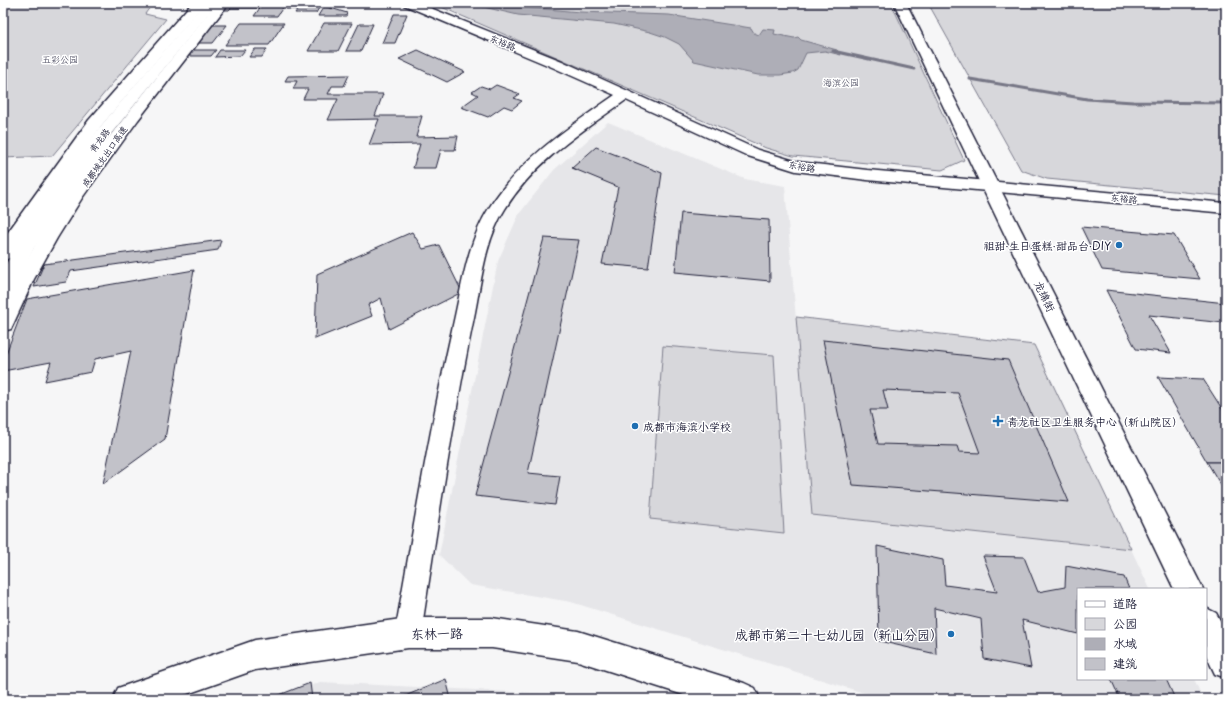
<svg xmlns="http://www.w3.org/2000/svg" width="1229" height="702" font-family="'Playpen Sans','LXGW WenKai TC',sans-serif">
  <style>
    .built { fill: #e6e6e9 }
    .green { fill: #d7d7db; stroke: #7c7c8b }
    .water { fill: #aeaeb7; stroke: #767685 }
    .lines { fill: none; stroke-linecap: round; stroke-linejoin: round }
    .stream { stroke: #767685; stroke-width: 3 }
    .building { fill: #c2c2c9; stroke: #22223b; fill-rule: evenodd }
    .street-casing { stroke: #22223b; stroke-width: 3 }
    .secondary-casing { stroke: #22223b; stroke-width: 3 }
    .highway-casing { stroke: #22223b; stroke-width: 3 }
    .street { fill: #fff; fill-rule: evenodd }
    .secondary { fill: #fff; fill-rule: evenodd }
    .highway { fill: #fff; fill-rule: evenodd }
    .poi-dot { fill: #1f6fb2; stroke: #fff; stroke-width: 1.5 }
    .labels { text-anchor: middle; dominant-baseline: central; stroke-width: 3; stroke-linejoin: round; paint-order: stroke }
    .far-street-label { font-size: 9px; fill: #22223b; stroke: #fff }
    .far-park-label { font-size: 9px; fill: #58586b; stroke: #fff }
    .poi-label { font-size: 11px; fill: #22223b; stroke: #fff; text-anchor: start }
    .street-label { font-size: 11px; fill: #22223b; stroke: #fff }
    .near-street-label { font-size: 13px; fill: #22223b; stroke: #fff }
    .near-poi-label { font-size: 13px; fill: #22223b; stroke: #fff; text-anchor: end }
  </style>
  <rect width="100%" height="100%" fill="#f6f6f7"/>
  <filter id="ink" filterUnits="userSpaceOnUse"><feTurbulence type="fractalNoise" baseFrequency=".025" numOctaves="2"/><feDisplacementMap in="SourceGraphic" scale="8" xChannelSelector="R" yChannelSelector="G"/><feConvolveMatrix kernelMatrix="1 2 1 2 8 2 1 2 1" color-interpolation-filters="sRGB"/></filter>
  <g filter="url(#ink)">
    <g class="built">
      <polygon points="608,122 745,179 785,186 812,515 1131,549 1150,589 1078,589 1078,679 1194,679 1203,699 883,699 571,602 470,585 439,555 498,261 519,214 554,170"/>
      <polygon points="320,682 592,696 601,699 275,699"/>
    </g>
    <g class="green">
      <polygon points="3,3 153,3 145,14 166,19 52,156 3,158"/>
      <polygon points="432,3 891,3 964,160 942,170 793,156 766,148"/>
      <polygon points="928,3 1226,3 1226,196 1047,179 1021,170"/>
      <polygon points="796,317 1034,345 1131,549 812,515"/>
      <polygon points="663,346 774,355 784,533 650,519"/>
    </g>
    <polygon class="water" points="466,3 481,3 499,7 523,7 580,12 669,15 751,28 754,33 759,35 763,29 775,30 774,34 794,38 798,37 801,40 837,50 841,55 825,51 806,53 798,70 793,73 780,75 758,75 694,61 679,44 665,37 650,32 614,24 518,15"/>
    <g class="lines">
      <g class="stream">
        <polyline points="833,51 914,69"/>
        <polyline points="970,79 1087,99 1133,102 1226,103"/>
      </g>
    </g>
    <g class="building">
      <polygon points="235,3 286,3 277,16 254,16 260,8 231,8 229,10 224,10 229,4"/>
      <polygon points="290,3 322,3 316,13 295,13 298,9 286,9"/>
      <polygon points="324,6 347,13 346,16 318,16"/>
      <polygon points="394,14 407,14 395,43 382,43"/>
      <polygon points="241,23 284,23 269,45 225,45"/>
      <polygon points="324,23 352,23 338,51 308,51"/>
      <polygon points="359,24 373,24 361,51 346,51"/>
      <polygon points="210,25 227,25 213,43 195,43"/>
      <polygon points="255,49 267,49 262,57 249,57"/>
      <polygon points="191,50 216,50 211,56 186,56"/>
      <polygon points="220,50 245,50 240,56 215,57"/>
      <polygon points="418,50 465,72 447,82 399,59"/>
      <polygon points="349,75 344,86 332,86 328,94 383,94 375,116 422,116 416,137 458,136 455,150 441,150 436,168 413,168 420,144 369,145 379,119 328,120 338,99 303,99 308,89 293,89 297,81 285,81 288,76"/>
      <polygon points="496,85 520,94 514,98 522,101 512,109 504,106 488,117 461,107 478,95 472,92 481,86 490,89"/>
      <polygon points="596,147 662,173 648,268 602,264 618,187 572,168"/>
      <polygon points="681,213 769,220 770,281 675,272"/>
      <polygon points="1081,227 1174,235 1200,279 1102,270"/>
      <polygon points="412,232 423,249 439,245 462,292 389,329 381,298 368,305 372,316 315,339 317,274"/>
      <polygon points="544,238 579,240 528,473 560,476 555,505 475,496"/>
      <polygon points="221,240 218,250 71,271 66,282 34,287 44,264"/>
      <polygon points="194,270 165,439 103,484 131,351 95,359 91,372 45,381 51,362 3,371 3,361 27,299"/>
      <polygon points="1106,290 1226,303 1226,327 1224,323 1149,315 1171,353 1136,349"/>
      <path d="M823 340 1008 360 1069 502 853 485ZM883 390 958 393 980 453 959 452 957 446 878 444 870 410H888Z"/>
      <polygon points="1158,377 1203,379 1226,415 1226,462 1207,462"/>
      <polygon points="1207,462 1226,462 1226,494"/>
      <polygon points="877,546 943,560 945,585 997,592 983,556 1024,557 1038,592 1065,587 1066,566 1124,577 1129,589 1078,589 1078,634 1022,620 1031,668 984,659 981,619 934,608 936,654 879,641"/>
      <polygon points="446,679 451,699 398,699"/>
      <polygon points="1111,679 1166,679 1175,699 1120,699"/>
      <polygon points="310,683 312,699 269,699"/>
    </g>
    <g class="lines">
      <defs>
        <path id="street" d="M402 3H418L562 61 758 150 798 162 867 170 1226 203V213L867 180 796 171 748 156 626 100C581 132 534 162 505 209 484 242 481 285 473 322 452 425 437 529 421 633L417 642 408 646 399 642 395 633C413 530 430 427 453 325 462 286 467 243 489 208 520 159 568 128 615 95L552 67 404 5Z"/>
        <g id="secondary">
          <polygon points="204,3 217,3 111,134 34,248 10,294 3,296 3,270 18,241 99,128"/>
          <polygon points="894,3 906,3 1203,589 1174,589"/>
          <polygon points="1206,608 1216,613 1226,631 1226,678 1215,674 1206,655"/>
          <polygon points="408,618 492,618 578,631 744,683 755,688 760,699 696,699 578,661 492,648 408,648 255,670 173,699 113,699 118,688 255,640"/>
        </g>
        <g id="highway">
          <polygon points="192,3 205,3 101,126 10,258 3,260 3,239 89,120"/>
          <polygon points="216,3 229,3 138,120 82,198 57,238 34,279 11,329 3,331 3,302 42,233 97,152"/>
        </g>
      </defs>
      <use href="#street" class="street-casing"/>
      <use href="#secondary" class="secondary-casing"/>
      <use href="#highway" class="highway-casing"/>
      <use href="#street" class="street"/>
      <use href="#secondary" class="secondary"/>
      <use href="#highway" class="highway"/>
    </g>
  </g>
  <g class="poi-dot">
    <circle cx="1119" cy="245" r="4"/>
    <path d="M996 415h4v4h4v4h-4v4h-4v-4h-4v-4h4z"/>
    <circle cx="635" cy="426" r="4"/>
    <circle cx="951" cy="634" r="4"/>
  </g>
  <g class="labels">
    <g class="far-street-label">
      <text transform="translate(503 42) rotate(22)">东裕路</text>
      <text transform="translate(99 140) rotate(-54)">青龙路</text>
      <text transform="translate(104 156) rotate(-55)">成都城北出口高速</text>
      <text transform="translate(802 166) rotate(10)">东裕路</text>
      <text transform="translate(1124 198) rotate(5)">东裕路</text>
    </g>
    <g class="far-park-label">
      <text x="60" y="59">五彩公园</text>
      <text x="841" y="82">海滨公园</text>
    </g>
    <g class="poi-label">
      <text x="1111" y="245" text-anchor="end">祖甜·生日蛋糕·甜品台·DIY</text>
      <text x="1007" y="421">青龙社区卫生服务中心（新山院区）</text>
      <text x="643" y="426">成都市海滨小学校</text>
    </g>
    <g class="street-label">
      <text transform="translate(1045 296) rotate(64)">龙绵街</text>
    </g>
    <g class="near-street-label">
      <text transform="translate(437 633) rotate(-1)">东林一路</text>
    </g>
    <g class="near-poi-label">
      <text x="943" y="634">成都市第二十七幼儿园（新山分园）</text>
    </g>
  </g>
  <rect width="1229" height="702" fill="none" stroke="#fff" stroke-width="16"/>
  <rect x="8" y="8" width="1213" height="686" fill="none" stroke="#22223b" stroke-width="1.5" filter="url(#ink)"/>
  <rect x="1077" y="588" width="130" height="92" fill="#ffffff" stroke="#a7a7b1"/>
  <rect x="1085" y="601" width="20" height="6" fill="#ffffff" stroke="#a7a7b1"/>
  <text x="1113" y="608" font-size="12" fill="#22223b">道路</text>
  <rect x="1085" y="618" width="20" height="12" fill="#d7d7db" stroke="#a7a7b1"/>
  <text x="1113" y="628" font-size="12" fill="#22223b">公园</text>
  <rect x="1085" y="638" width="20" height="12" fill="#aeaeb7" stroke="#a7a7b1"/>
  <text x="1113" y="648" font-size="12" fill="#22223b">水域</text>
  <rect x="1085" y="658" width="20" height="12" fill="#c2c2c9" stroke="#a7a7b1"/>
  <text x="1113" y="668" font-size="12" fill="#22223b">建筑</text>
</svg>
